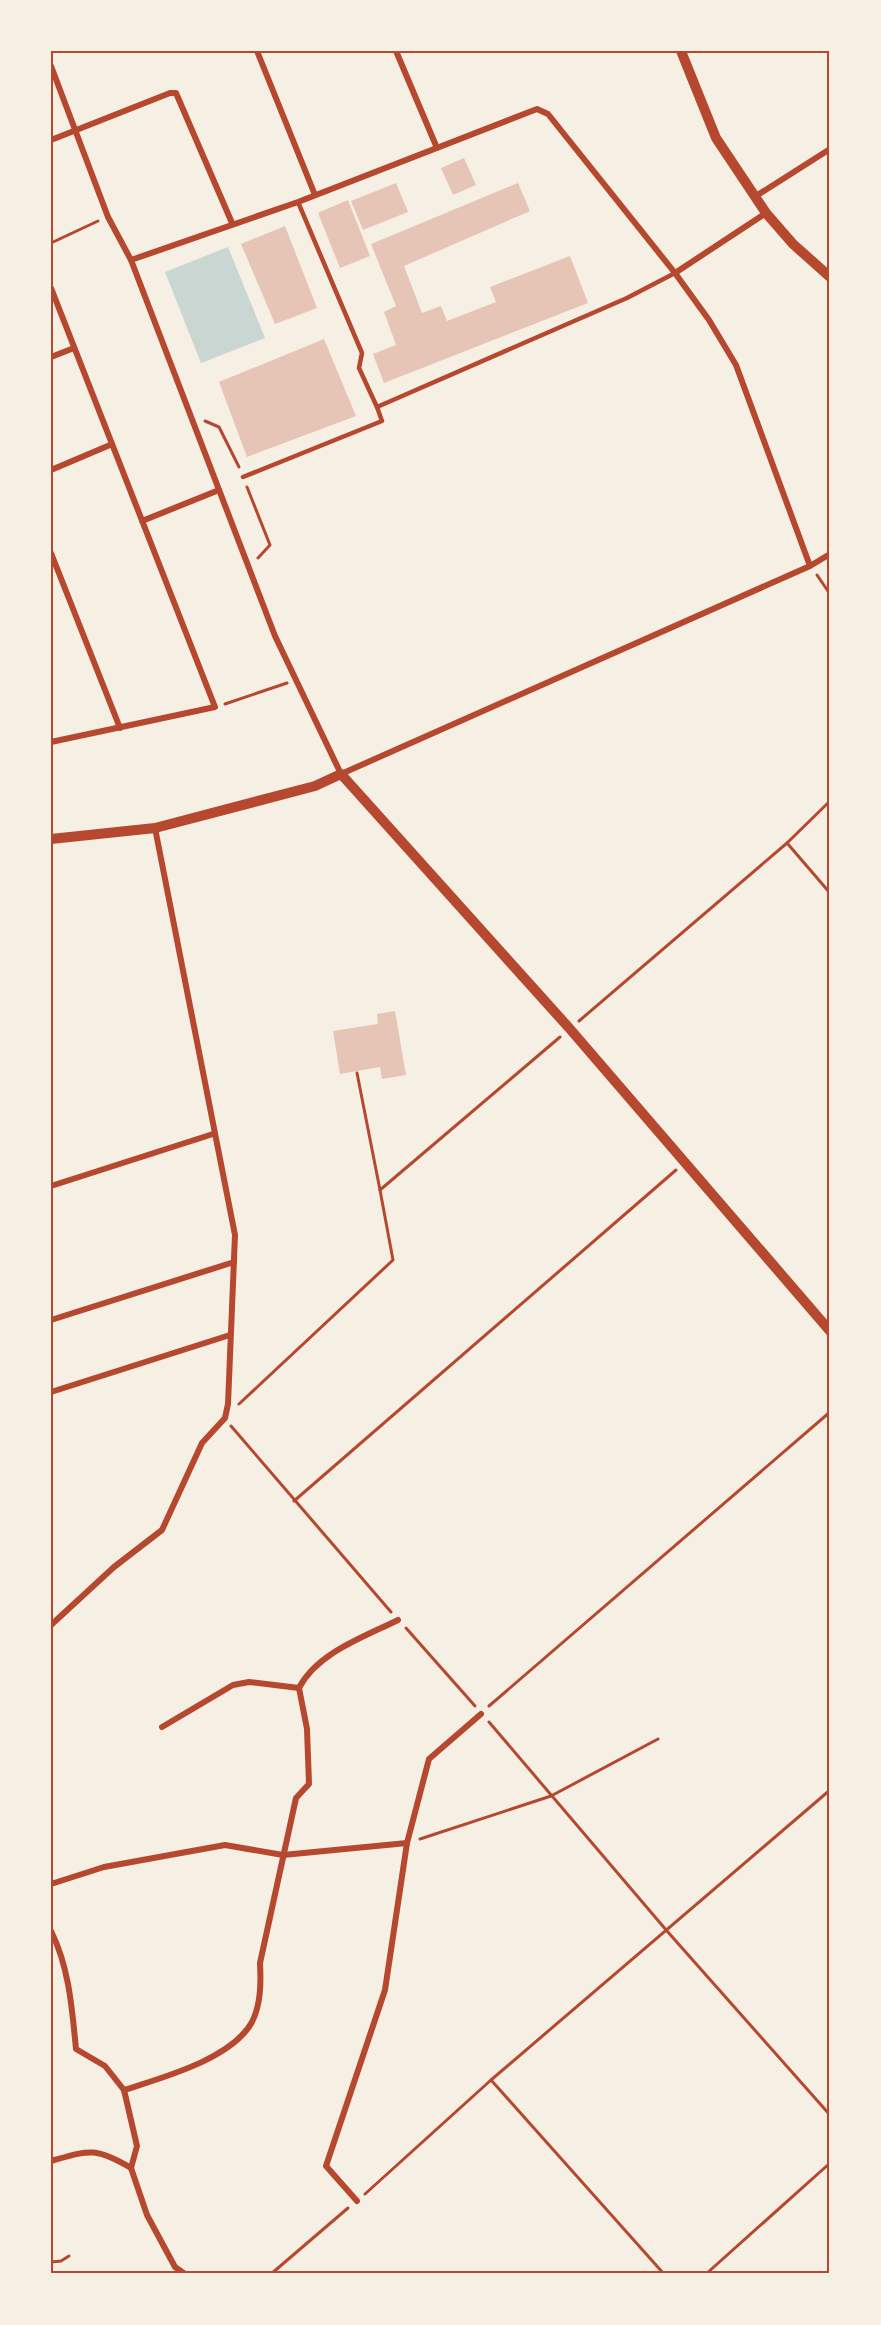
<svg xmlns="http://www.w3.org/2000/svg" width="881" height="2325" font-family="'DM Sans',sans-serif">
  <style>
    .water { fill: #c9d6d2 }
    .building { fill: #e6c5b7 }
    .lines { fill: none; stroke-linecap: round; stroke-linejoin: round }
    .path { stroke: #b5482f; stroke-width: 3 }
    .service { stroke: #b5482f; stroke-width: 4.5 }
    .minor { stroke: #b5482f; stroke-width: 6 }
    .tertiary { stroke: #b5482f; stroke-width: 10 }
    .neatline { fill: none; stroke: #b5482f; stroke-width: 2 }
  </style>
  <rect width="100%" height="100%" fill="#f6efe4"/>
  <polygon class="water" points="228,247 265,338 201,363 165,272"/>
  <g class="building">
    <polygon points="464,158 476,185 453,195 441,168"/>
    <polygon points="396,183 408,212 363,230 351,201"/>
    <polygon points="518,183 530,211 404,266 422,313 441,306 447,321 496,302 490,287 570,256 588,303 384,383 373,354 396,345 384,312 396,306 371,244"/>
    <polygon points="348,200 370,256 340,268 318,213"/>
    <polygon points="285,226 317,308 275,324 241,244"/>
    <polygon points="324,339 356,416 247,457 219,382"/>
    <polygon points="395,1011 406,1075 382,1079 380,1067 340,1074 333,1031 378,1024 377,1014"/>
  </g>
  <g class="lines">
    <g class="path">
      <polyline points="51,243 98,221"/>
      <polyline points="205,421 219,427 239,467"/>
      <polyline points="247,487 270,545 258,558"/>
      <polyline points="817,575 830,594"/>
      <polyline points="225,704 287,683"/>
      <polyline points="787,843 830,893"/>
      <polyline points="579,1021 787,843 830,801"/>
      <polyline points="357,1073 380,1190"/>
      <polyline points="239,1404 393,1260 380,1190 560,1037"/>
      <polyline points="231,1426 391,1612"/>
      <polyline points="294,1501 676,1170"/>
      <polyline points="406,1628 475,1706"/>
      <polyline points="489,1706 830,1412"/>
      <polyline points="489,1722 667,1931 830,2115"/>
      <polyline points="420,1839 551,1796 658,1739"/>
      <polyline points="491,2080 664,2274"/>
      <polyline points="365,2194 491,2080 830,1790"/>
      <polyline points="51,2262 61,2261 69,2256"/>
      <polyline points="271,2274 348,2208"/>
      <polyline points="706,2274 830,2163"/>
    </g>
    <g class="service">
      <polyline points="298,202 362,353 359,368 377,407"/>
      <polyline points="243,477 382,421 377,407 627,298 675,273"/>
    </g>
    <g class="minor">
      <polyline points="257,51 315,195"/>
      <polyline points="396,51 437,148"/>
      <polyline points="51,66 108,217 131,260"/>
      <polyline points="51,140 170,93 176,93 232,223"/>
      <polyline points="756,196 830,149"/>
      <polyline points="675,273 766,213"/>
      <polyline points="51,288 215,707 51,742"/>
      <polyline points="51,357 74,348"/>
      <polyline points="51,470 110,445"/>
      <polyline points="142,521 219,490"/>
      <polyline points="51,553 120,728"/>
      <polyline points="810,566 736,365 709,320 675,273 548,114 537,109 298,202 131,260 275,636 341,774 810,566 830,554"/>
      <polyline points="51,1186 213,1134"/>
      <polyline points="51,1320 234,1262"/>
      <polyline points="51,1392 230,1335"/>
      <polyline points="51,1625 114,1567 162,1530 202,1443 225,1418 228,1404 235,1235 155,828"/>
      <path d="M162 1727 233 1685 249 1682 299 1688C317 1653 364 1637 398 1620"/>
      <polyline points="51,1884 104,1867 225,1845 283,1855 407,1843"/>
      <path d="M51 1931C69 1967 72 2008 76 2049L105 2066 124 2090 137 2146 131 2168 147 2215 175 2267 185 2274"/>
      <path d="M124 2090C161 2078 232 2059 252 2022 261 2004 261 1983 260 1963L296 1798 309 1784 307 1729 299 1688"/>
      <path d="M51 2161C90 2150 95 2147 131 2168"/>
      <polyline points="357,2201 326,2166 385,1990 407,1843 429,1759 481,1714"/>
    </g>
    <g class="tertiary">
      <polyline points="681,51 716,138 766,213 793,244 830,277"/>
      <polyline points="51,839 155,828 315,786 341,774 570,1029 830,1331"/>
    </g>
  </g>
  <rect width="881" height="2325" fill="none" stroke="#f6efe4" stroke-width="105"/>
  <rect x="52" y="52" width="776" height="2220" class="neatline"/>
</svg>
